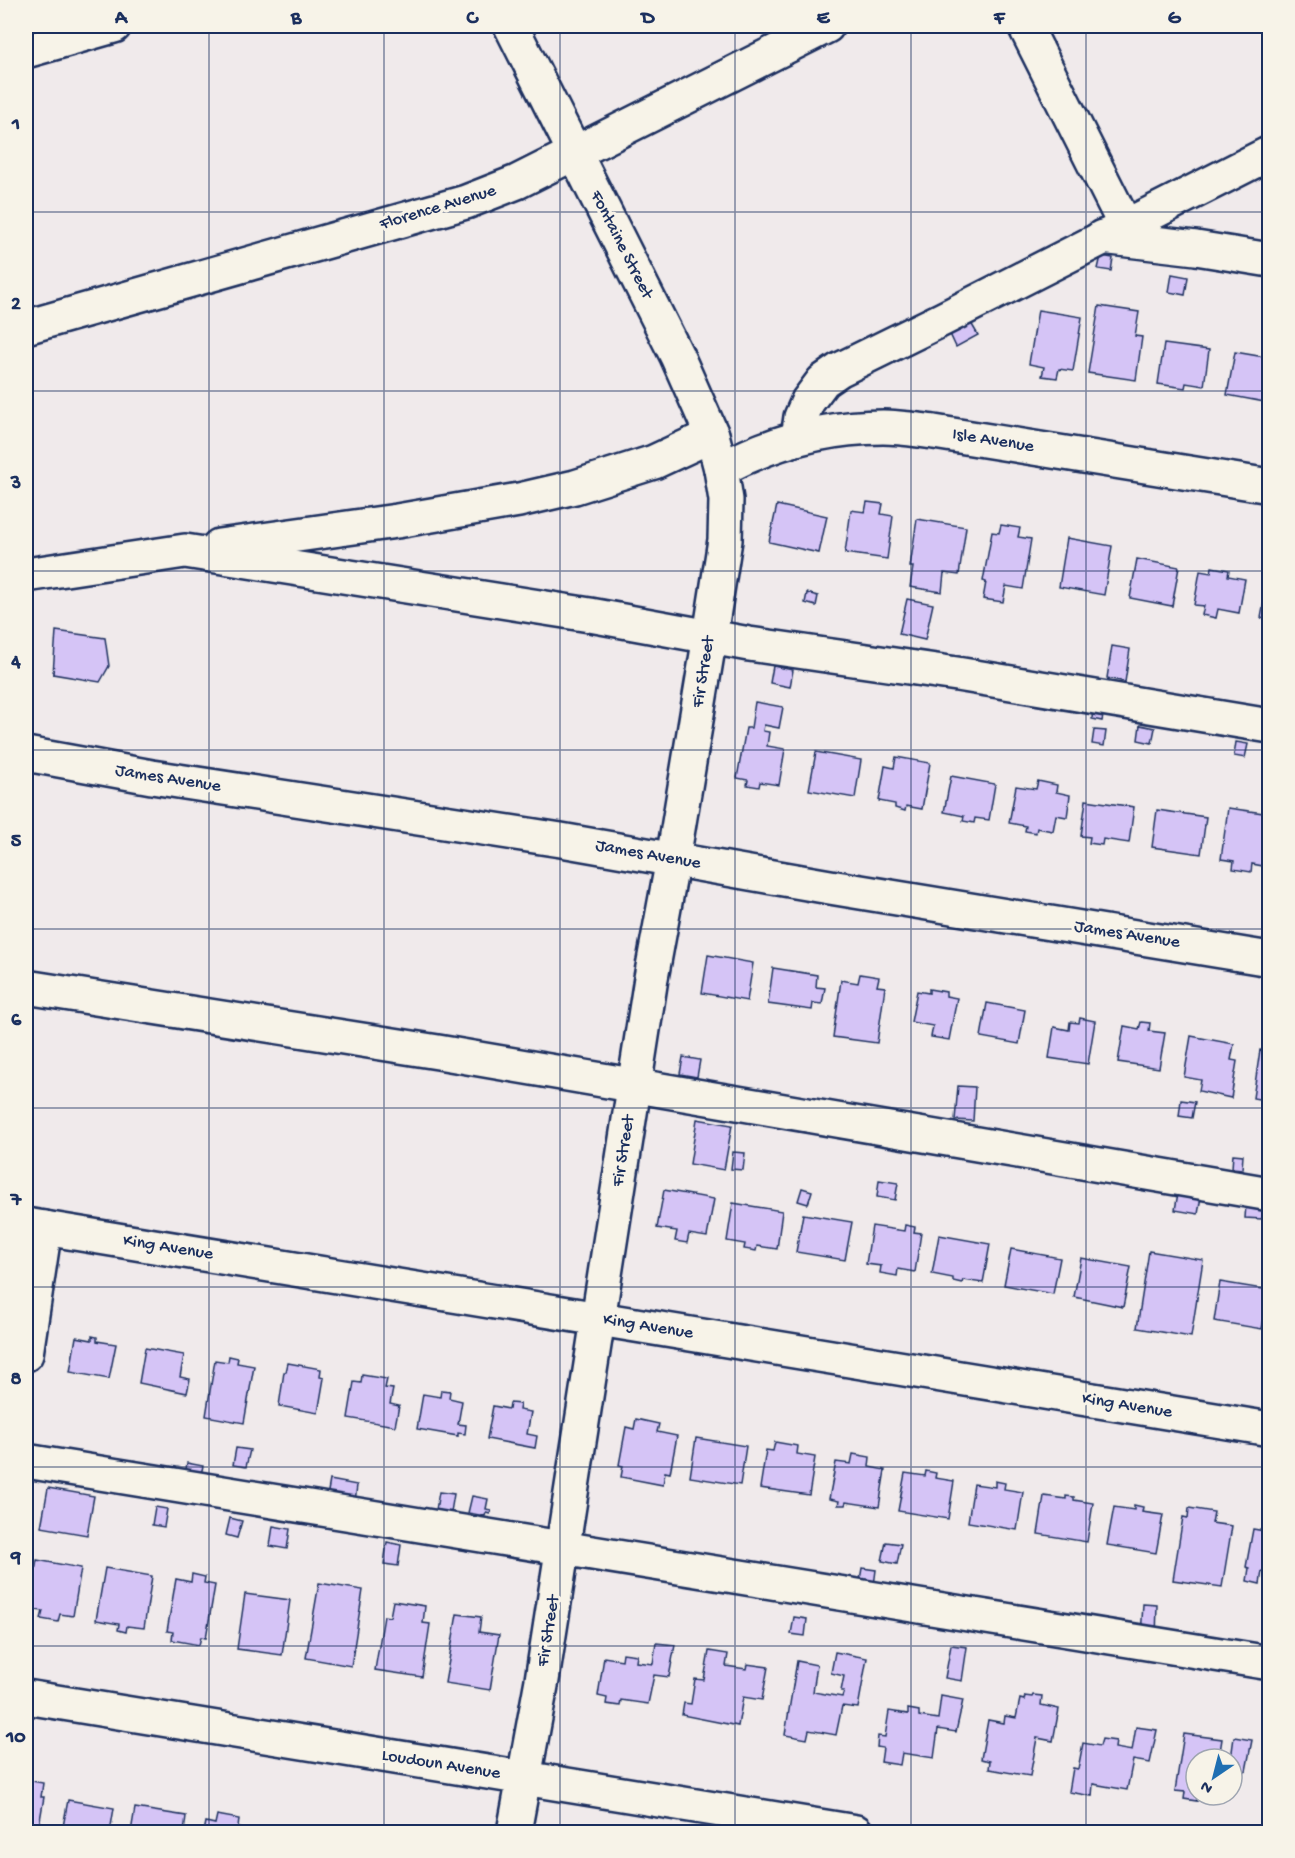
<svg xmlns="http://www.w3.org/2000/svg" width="1295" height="1858" font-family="'Gochi Hand',sans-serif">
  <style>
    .building { fill: #d5c4f6; stroke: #1b2f5e; stroke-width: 1.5 }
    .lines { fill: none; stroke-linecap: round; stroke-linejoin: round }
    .minor-casing { stroke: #1b2f5e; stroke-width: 38 }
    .minor { stroke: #f7f3e8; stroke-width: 33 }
    .grid { fill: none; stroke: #1b2f5e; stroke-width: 1.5; stroke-opacity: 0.55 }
    .labels { text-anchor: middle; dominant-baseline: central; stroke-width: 6; stroke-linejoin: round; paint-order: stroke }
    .street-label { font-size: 18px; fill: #1b2f5e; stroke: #f7f3e8 }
    .neatline { fill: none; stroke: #1b2f5e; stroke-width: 2 }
    .grid-label { font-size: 20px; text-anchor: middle; font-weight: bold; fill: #1b2f5e }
  </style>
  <rect width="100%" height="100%" fill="#f0eaeb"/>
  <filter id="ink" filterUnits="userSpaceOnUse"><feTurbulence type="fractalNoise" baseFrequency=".0167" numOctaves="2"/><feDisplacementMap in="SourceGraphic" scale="12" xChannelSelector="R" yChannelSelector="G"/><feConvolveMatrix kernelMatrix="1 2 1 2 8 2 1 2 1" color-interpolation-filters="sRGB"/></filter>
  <g filter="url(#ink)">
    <g class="building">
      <polygon points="1101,256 1113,258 1111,271 1098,269"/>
      <polygon points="1172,274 1188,277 1185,295 1169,292"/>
      <polygon points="1099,306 1139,312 1135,336 1142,337 1136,380 1088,373"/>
      <polygon points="1038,310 1082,317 1073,371 1059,369 1057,378 1042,376 1044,367 1029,364"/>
      <polygon points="971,323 978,335 956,347 950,334"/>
      <polygon points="1164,344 1209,350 1204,386 1186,383 1185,388 1158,384"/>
      <polygon points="1235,352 1270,358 1270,403 1227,395"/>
      <polygon points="867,502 883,504 881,514 893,516 887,559 845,553 851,510 865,512"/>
      <polygon points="777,505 827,516 819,553 769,542"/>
      <polygon points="917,519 966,527 959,575 944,573 942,592 910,587 913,567 910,567"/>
      <polygon points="1001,525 1020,528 1018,537 1031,539 1023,589 1006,586 1003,602 983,599 986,582 983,581 992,532 999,533"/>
      <polygon points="1067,538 1112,546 1104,595 1059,587"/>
      <polygon points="1137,559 1179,567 1172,606 1130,598"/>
      <polygon points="1212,567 1229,570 1228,576 1245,579 1239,613 1218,609 1216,618 1202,615 1204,606 1194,605 1200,571 1211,573"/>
      <polygon points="1268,581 1270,582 1270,619 1261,618"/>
      <polygon points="807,593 818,596 816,606 805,603"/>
      <polygon points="907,599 933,604 925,640 899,634"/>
      <polygon points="56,631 105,638 109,666 100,682 53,674"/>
      <polygon points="1112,646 1130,649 1125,682 1107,678"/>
      <polygon points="773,666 793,670 790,687 770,683"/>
      <polygon points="755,702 783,707 779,728 764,725 763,731 769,732 767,746 785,749 779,785 760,782 759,787 747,785 748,780 737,778 746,728 751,728"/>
      <polygon points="1093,709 1104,711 1102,721 1092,719"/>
      <polygon points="1140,725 1155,728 1152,743 1138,740"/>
      <polygon points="1094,730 1106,731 1104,746 1092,744"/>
      <polygon points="1236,742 1248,744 1245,758 1234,756"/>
      <polygon points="816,752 861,760 855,798 809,790"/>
      <polygon points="896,757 930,763 922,809 906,806 905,811 895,808 895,804 879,801 885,766 894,768"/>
      <polygon points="951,776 995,784 989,820 975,818 974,823 963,821 964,816 944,812"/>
      <polygon points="1038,781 1057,785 1056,792 1070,795 1067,817 1056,815 1053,831 1037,828 1036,833 1025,831 1026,826 1009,823 1016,786 1036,789"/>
      <polygon points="1086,800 1134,807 1129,843 1103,839 1102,845 1089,843 1090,837 1081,836"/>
      <polygon points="1228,808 1270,814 1263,866 1252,864 1251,872 1233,869 1234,861 1221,859"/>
      <polygon points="1157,810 1206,817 1201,854 1152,847"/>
      <polygon points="708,955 753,963 747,1001 702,993"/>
      <polygon points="773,968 817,975 816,987 825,988 822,1004 813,1003 812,1010 768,1004"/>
      <polygon points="860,974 879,977 877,986 885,987 877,1043 833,1037 841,980 858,983"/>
      <polygon points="929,989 946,992 946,996 957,998 949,1040 931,1037 933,1026 911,1022 917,991 929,993"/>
      <polygon points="987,1003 1025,1010 1019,1044 981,1037"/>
      <polygon points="1080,1018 1095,1021 1088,1064 1049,1058 1054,1027 1069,1030 1070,1022 1079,1023"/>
      <polygon points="1141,1022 1150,1023 1149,1031 1165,1033 1159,1068 1118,1062 1124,1026 1139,1029"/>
      <polygon points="1191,1036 1234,1044 1231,1060 1237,1061 1231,1098 1199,1091 1201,1080 1184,1077"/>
      <polygon points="1260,1050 1270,1051 1270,1101 1253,1098"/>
      <polygon points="683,1057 700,1060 697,1077 680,1074"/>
      <polygon points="958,1086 975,1087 973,1121 955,1120"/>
      <polygon points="1181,1100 1195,1102 1192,1118 1179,1116"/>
      <polygon points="697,1119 732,1125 724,1170 690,1164"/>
      <polygon points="733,1152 745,1153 743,1170 731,1169"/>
      <polygon points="1233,1154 1243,1155 1242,1169 1232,1168"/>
      <polygon points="879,1180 898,1183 895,1200 877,1197"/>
      <polygon points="802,1188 812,1191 808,1204 798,1201"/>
      <polygon points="664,1190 714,1199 707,1237 689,1234 687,1243 675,1241 677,1231 657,1228"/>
      <polygon points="1178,1193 1201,1197 1198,1214 1175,1210"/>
      <polygon points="733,1203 782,1211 777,1249 757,1246 756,1251 744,1249 745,1244 727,1241"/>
      <polygon points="1246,1204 1263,1207 1262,1219 1245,1218"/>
      <polygon points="803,1214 852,1222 845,1260 796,1252"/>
      <polygon points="905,1225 915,1227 914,1232 921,1233 915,1272 898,1269 897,1276 880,1273 881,1266 866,1264 872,1226 904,1231"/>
      <polygon points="939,1235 990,1244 983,1283 963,1280 962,1283 953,1281 953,1278 932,1274"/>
      <polygon points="1011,1249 1060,1258 1053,1294 1004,1285"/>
      <polygon points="1149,1251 1203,1260 1191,1337 1137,1328"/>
      <polygon points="1081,1258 1131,1267 1123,1307 1074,1297"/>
      <polygon points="1220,1282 1269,1290 1262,1329 1214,1321"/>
      <polygon points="92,1336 97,1337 97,1341 116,1344 109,1379 70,1372 76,1337 92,1340"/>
      <polygon points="145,1348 184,1355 180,1377 190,1379 187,1393 139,1383"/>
      <polygon points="229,1356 238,1358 237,1363 254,1366 244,1423 206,1416 215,1360 228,1362"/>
      <polygon points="288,1363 321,1369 320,1377 324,1378 318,1413 279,1406 284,1372 286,1372"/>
      <polygon points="362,1375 387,1379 385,1388 393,1389 390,1404 399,1406 395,1426 348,1418 354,1382 361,1383"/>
      <polygon points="441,1390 450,1391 449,1398 462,1401 458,1424 466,1425 465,1434 458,1433 458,1436 417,1429 423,1394 440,1397"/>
      <polygon points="510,1403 520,1404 519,1410 531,1412 527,1434 537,1436 535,1448 487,1439 493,1406 509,1409"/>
      <polygon points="636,1419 659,1424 657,1432 677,1436 670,1473 665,1472 663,1485 621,1477 623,1466 619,1465 626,1427 634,1429"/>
      <polygon points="696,1438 746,1446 740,1485 690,1477"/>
      <polygon points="775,1442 798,1446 797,1454 815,1457 809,1495 760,1488 766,1450 773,1451"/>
      <polygon points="236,1448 250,1450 246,1467 233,1465"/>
      <polygon points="853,1454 870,1457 869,1467 885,1470 879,1507 846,1502 845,1505 838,1505 839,1501 829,1499 836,1462 851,1464"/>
      <polygon points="187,1463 203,1466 200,1478 185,1475"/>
      <polygon points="926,1471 936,1473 935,1478 954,1481 948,1519 898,1511 905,1473 925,1476"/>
      <polygon points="330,1480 357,1485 355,1502 327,1497"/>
      <polygon points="995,1481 1005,1483 1004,1489 1023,1492 1017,1530 968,1522 974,1484 995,1487"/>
      <polygon points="48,1488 94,1496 87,1535 41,1527"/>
      <polygon points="439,1492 454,1494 451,1512 436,1510"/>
      <polygon points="472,1496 488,1499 486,1509 491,1510 490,1514 486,1513 485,1516 468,1513"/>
      <polygon points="1044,1496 1066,1499 1066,1496 1074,1497 1074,1500 1093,1503 1087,1542 1038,1534"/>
      <polygon points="1134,1505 1143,1507 1142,1512 1163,1515 1156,1553 1107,1545 1114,1507 1134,1510"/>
      <polygon points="155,1507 167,1509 164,1527 152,1525"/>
      <polygon points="1189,1508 1214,1512 1212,1523 1232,1526 1222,1587 1173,1580 1183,1517 1188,1518"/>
      <polygon points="230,1518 242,1521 237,1538 226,1535"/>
      <polygon points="273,1526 290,1529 287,1549 270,1546"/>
      <polygon points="1253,1529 1270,1532 1270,1572 1262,1571 1260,1584 1247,1581 1249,1568 1246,1567"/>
      <polygon points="387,1542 401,1545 398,1566 384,1564"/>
      <polygon points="886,1542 901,1544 897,1564 882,1561"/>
      <polygon points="37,1560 81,1568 73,1616 60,1614 58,1622 41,1619 43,1611 28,1609"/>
      <polygon points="105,1568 152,1576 144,1628 127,1626 126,1632 118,1630 119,1624 96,1620"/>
      <polygon points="862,1568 876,1570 873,1593 858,1591"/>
      <polygon points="192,1574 205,1577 204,1583 215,1585 206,1638 201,1637 199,1645 172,1640 173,1632 167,1631 176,1579 191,1582"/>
      <polygon points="319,1583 363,1590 351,1666 306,1658"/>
      <polygon points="245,1594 290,1600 282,1655 237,1649"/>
      <polygon points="393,1601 425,1606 423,1623 430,1624 422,1677 375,1670 384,1616 390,1617"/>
      <polygon points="1143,1604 1157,1605 1156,1637 1141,1636"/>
      <polygon points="457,1614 481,1617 479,1632 499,1635 490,1690 445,1683"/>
      <polygon points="794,1617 807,1619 805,1636 791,1634"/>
      <polygon points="656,1643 675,1645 669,1677 654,1675 648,1704 621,1700 620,1706 606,1704 607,1698 598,1696 604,1657 622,1660 623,1653 637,1655 636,1662 653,1664"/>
      <polygon points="951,1645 967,1647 962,1681 945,1678"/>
      <polygon points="709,1651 728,1654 726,1666 746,1669 747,1664 768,1667 762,1700 743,1697 738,1726 682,1715 684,1703 691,1704 695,1679 704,1680"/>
      <polygon points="835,1652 867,1658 858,1708 842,1706 836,1735 809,1730 807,1739 785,1735 797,1661 817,1665 813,1692 842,1697 844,1691 841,1691 844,1676 831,1673"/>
      <polygon points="1033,1695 1042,1696 1041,1705 1059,1709 1053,1741 1037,1738 1030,1776 989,1769 990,1761 981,1759 988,1720 1004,1723 1005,1716 1016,1718 1020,1699 1024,1700 1025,1696 1032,1697"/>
      <polygon points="941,1696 963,1700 956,1732 938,1729 934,1758 902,1753 900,1765 881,1762 883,1748 877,1747 878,1736 885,1737 889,1711 908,1714 908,1709 919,1711 919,1716 938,1719"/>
      <polygon points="1136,1727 1157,1730 1150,1763 1133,1760 1127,1790 1093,1784 1092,1796 1069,1792 1073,1768 1078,1769 1083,1743 1100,1746 1102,1739 1116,1741 1115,1748 1132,1751"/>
      <polygon points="1184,1734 1222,1739 1219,1758 1223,1759 1196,1759 1197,1801 1184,1799 1185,1792 1175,1791"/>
      <polygon points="1234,1737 1252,1740 1246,1771 1232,1769 1231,1759"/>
      <polygon points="26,1780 43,1783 41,1797 44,1797 38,1832 26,1832"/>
      <polygon points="1204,1795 1226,1795 1226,1798"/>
      <polygon points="68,1800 114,1808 110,1832 62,1832"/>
      <polygon points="135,1808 186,1816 184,1832 131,1832"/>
      <polygon points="217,1815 239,1819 238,1828 254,1831 254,1832 204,1832 206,1822 215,1824"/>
    </g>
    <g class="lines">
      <defs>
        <g id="minor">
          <polyline points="511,26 677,356 712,435 721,469 726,500 725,540 710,636 673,859 651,978 542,1680 514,1832"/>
          <polyline points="1025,26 1125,225"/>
          <polyline points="26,51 114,26"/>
          <polyline points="1102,237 1196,248 1270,260"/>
          <polyline points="26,327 466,202 517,182 827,26"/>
          <polyline points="798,438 801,417 808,401 823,381 839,370 943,319 1270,153"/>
          <path d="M721 469C770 443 826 427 883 427 899 427 917 430 934 432L1270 486"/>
          <polyline points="219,546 397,521 519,500 575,487 654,462 712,435"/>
          <polyline points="26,575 185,551 590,615 749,644 957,674 1270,726"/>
          <polyline points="26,754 152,777 561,840 830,887 1270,959"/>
          <polyline points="26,987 438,1052 1270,1194"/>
          <polyline points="26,1225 1270,1429"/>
          <polyline points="26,1354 45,1228"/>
          <polyline points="26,1461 1270,1663"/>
          <polyline points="26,1697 856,1832"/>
        </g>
      </defs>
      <use href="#minor" class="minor-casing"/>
      <use href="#minor" class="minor"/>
    </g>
  </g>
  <path class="grid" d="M209 26V1832M384 26V1832M560 26V1832M735 26V1832M911 26V1832M1086 26V1832M26 212H1270M26 391H1270M26 571H1270M26 750H1270M26 929H1270M26 1108H1270M26 1287H1270M26 1467H1270M26 1646H1270"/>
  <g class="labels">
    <g class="street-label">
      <text transform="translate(438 208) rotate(-17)">Florence Avenue</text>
      <text transform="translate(621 245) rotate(63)">Fontaine Street</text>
      <text transform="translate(993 441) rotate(9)">Isle Avenue</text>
      <text transform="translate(704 672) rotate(-81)">Fir Street</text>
      <text transform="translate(168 779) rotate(9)">James Avenue</text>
      <text transform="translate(648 855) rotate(10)">James Avenue</text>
      <text transform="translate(1127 935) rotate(9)">James Avenue</text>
      <text transform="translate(624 1151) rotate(-81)">Fir Street</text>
      <text transform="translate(168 1248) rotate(9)">King Avenue</text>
      <text transform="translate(648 1327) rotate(9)">King Avenue</text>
      <text transform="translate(1127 1406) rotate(9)">King Avenue</text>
      <text transform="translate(549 1631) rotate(-81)">Fir Street</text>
      <text transform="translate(441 1765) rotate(9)">Loudoun Avenue</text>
    </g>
  </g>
  <rect width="1295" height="1858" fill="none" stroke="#f7f3e8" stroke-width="66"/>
  <g transform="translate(1214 1777) rotate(215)"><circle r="28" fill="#f7f3e8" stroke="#9fa5b1" stroke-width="1.5"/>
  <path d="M0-4.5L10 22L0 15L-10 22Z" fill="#1f6fb2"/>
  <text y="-9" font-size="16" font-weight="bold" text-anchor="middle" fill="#1b2f5e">N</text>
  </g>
  <rect x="33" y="33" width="1229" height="1792" class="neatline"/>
  <g class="grid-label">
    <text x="121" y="23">A</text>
    <text x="296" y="23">B</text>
    <text x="472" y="23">C</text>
    <text x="648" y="23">D</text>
    <text x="823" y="23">E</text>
    <text x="999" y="23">F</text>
    <text x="1174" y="23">G</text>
    <text x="16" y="129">1</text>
    <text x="16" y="309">2</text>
    <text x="16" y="488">3</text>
    <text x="16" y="667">4</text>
    <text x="16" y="846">5</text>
    <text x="16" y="1025">6</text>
    <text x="16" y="1205">7</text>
    <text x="16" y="1384">8</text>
    <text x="16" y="1563">9</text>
    <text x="16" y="1742">10</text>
  </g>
</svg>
